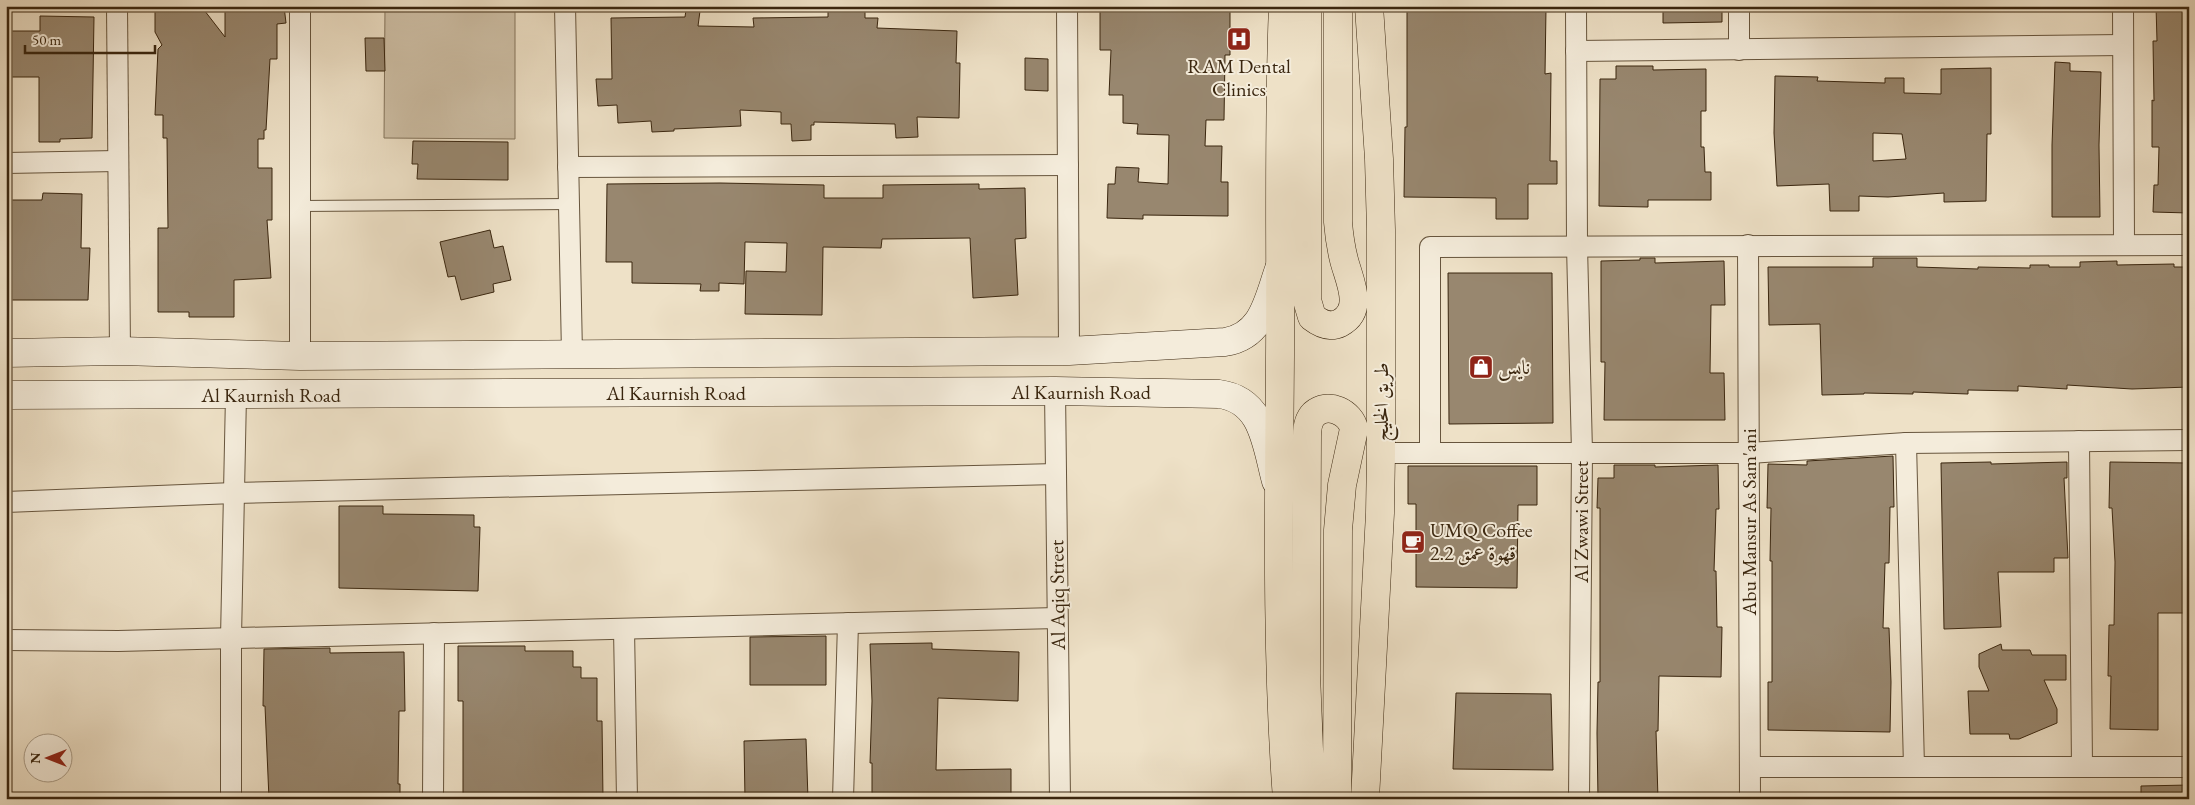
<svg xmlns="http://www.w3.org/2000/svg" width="2195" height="805" font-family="'EB Garamond',Amiri,serif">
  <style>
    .green { fill: #cfc1a8; stroke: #84745c }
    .building { fill: #98876f; stroke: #3a260f; fill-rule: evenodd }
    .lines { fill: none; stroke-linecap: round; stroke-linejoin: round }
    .lane-casing { stroke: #67553d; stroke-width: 12 }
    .street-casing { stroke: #67553d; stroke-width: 22 }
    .secondary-casing { stroke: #3a260f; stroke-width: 29 }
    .primary-casing { stroke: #3a260f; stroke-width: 29 }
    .lane { stroke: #f4ecdb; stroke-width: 10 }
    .street { stroke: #f4ecdb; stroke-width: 20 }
    .secondary { stroke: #f4ecdb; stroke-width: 28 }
    .primary { stroke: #eee1c7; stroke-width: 28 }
    .labels { text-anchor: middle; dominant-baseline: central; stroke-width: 4; stroke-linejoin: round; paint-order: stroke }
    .poi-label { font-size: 20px; fill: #3a260f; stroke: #f4ecdb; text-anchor: start }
    .street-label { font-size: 20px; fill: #3a260f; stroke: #f4ecdb }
  </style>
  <rect width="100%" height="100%" fill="#eee1c7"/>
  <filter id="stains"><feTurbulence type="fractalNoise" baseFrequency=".004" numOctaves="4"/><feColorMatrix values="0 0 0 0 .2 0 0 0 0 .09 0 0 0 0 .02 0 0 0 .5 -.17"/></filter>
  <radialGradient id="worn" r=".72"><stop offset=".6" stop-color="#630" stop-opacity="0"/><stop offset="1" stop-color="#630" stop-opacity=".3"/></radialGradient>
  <polygon class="green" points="385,6 515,6 515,139 384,138"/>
  <g class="building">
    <polygon points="155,6 201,6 225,37 225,6 284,6 286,23 277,24 277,59 270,59 266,130 264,130 264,139 258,139 258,168 272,168 272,220 267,220 271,278 234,280 234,317 189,317 189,312 158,312 158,228 168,228 167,138 163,138 163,115 155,115 158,49 162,45 155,32"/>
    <polygon points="1100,6 1230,6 1230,55 1225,55 1224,120 1206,120 1205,146 1222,146 1221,182 1228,182 1228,216 1143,215 1143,219 1107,218 1108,184 1115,184 1116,167 1139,168 1138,182 1168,184 1169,135 1137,134 1138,124 1123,123 1123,95 1109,95 1111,50 1100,50"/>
    <polygon points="1407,6 1546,8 1545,74 1551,73 1550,161 1557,161 1557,184 1528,184 1528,219 1496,219 1496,198 1404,197 1405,127 1407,127"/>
    <polygon points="1663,6 1722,6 1722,22 1663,23"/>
    <polygon points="2156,6 2189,6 2189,213 2153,212 2154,185 2158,185 2159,147 2152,147 2152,100 2154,101 2153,41 2157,41"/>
    <polygon points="686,10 700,11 698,26 754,27 753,18 828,17 828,10 865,11 865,18 878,18 877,28 957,31 956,63 960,63 959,118 917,117 918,137 896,138 895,124 814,122 814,125 811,125 811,140 792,141 791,124 781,124 781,112 740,110 741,126 674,129 674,131 652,132 651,121 618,123 617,105 598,106 596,79 612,79 611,18 685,17"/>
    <polygon points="40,16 94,17 92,138 60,139 60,142 39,142 39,77 6,77 6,31 40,31"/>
    <polygon points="365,38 384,38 385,71 366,71"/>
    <polygon points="1025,58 1048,59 1048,91 1025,90"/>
    <polygon points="2055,62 2070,63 2070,71 2101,72 2099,145 2100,217 2052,217 2052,145"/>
    <polygon points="1616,66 1653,66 1653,70 1706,69 1706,111 1701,111 1701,147 1704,147 1705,172 1711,172 1711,200 1648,200 1648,207 1599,206 1600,79 1616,79"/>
    <path d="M1991 68V134H1987L1986 201 1944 202V193L1888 197 1859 196V211H1830L1829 184 1777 186 1774 133 1775 76 1818 77 1817 81 1885 83V78H1904V93L1941 94V69ZM1873 133 1902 134 1906 159 1873 161Z"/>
    <polygon points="413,141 508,142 508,180 417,179 418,164 412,164"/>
    <polygon points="720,183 824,185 824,198 883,198 883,185 979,184 979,189 1025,188 1026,238 1015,239 1018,295 973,298 970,238 882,239 881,248 823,247 822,315 745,314 746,271 786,272 787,243 745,242 744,284 719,283 719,291 700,291 701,284 632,283 632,262 606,262 607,184"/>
    <polygon points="43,193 82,194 81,248 90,248 88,300 6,300 6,200 42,200"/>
    <polygon points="490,230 494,248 503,246 511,280 493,284 494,292 461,300 455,276 448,277 440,242"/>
    <polygon points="1640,258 1655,258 1655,263 1724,261 1725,305 1711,305 1710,373 1724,373 1725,420 1604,420 1605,362 1601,362 1601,261 1640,260"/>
    <polygon points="1873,258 1917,258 1917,267 1978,269 1978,267 2030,268 2030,265 2049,265 2049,267 2080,267 2080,262 2117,261 2117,265 2174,264 2174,267 2189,267 2189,387 2132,389 2067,385 2067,389 2018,386 2018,391 1968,390 1968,394 1913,392 1913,394 1864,393 1864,394 1822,395 1820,324 1769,325 1768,267 1873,267"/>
    <polygon points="1448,273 1552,273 1553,423 1449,424"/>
    <polygon points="1893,456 1894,507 1890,507 1889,563 1885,563 1883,628 1889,628 1891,682 1890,732 1768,730 1768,682 1772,682 1772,561 1770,561 1771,508 1767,508 1768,464 1807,465 1807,461"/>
    <polygon points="1991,462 1991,464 2067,462 2067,478 2064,478 2068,558 2054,558 2054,572 1998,572 2001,627 1944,629 1941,463"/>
    <polygon points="2110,462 2189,463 2189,613 2158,613 2158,730 2110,729 2111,676 2108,676 2109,625 2114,625 2115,562 2112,508 2109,508"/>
    <polygon points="1614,465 1655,465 1655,467 1718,465 1719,509 1716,509 1714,571 1716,571 1717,627 1722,627 1721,677 1659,676 1658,731 1656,731 1658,799 1598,799 1597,733 1598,682 1600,682 1600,508 1597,508 1598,478 1614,478"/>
    <polygon points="1408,466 1537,466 1537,505 1518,505 1517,588 1416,587 1416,504 1408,504"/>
    <polygon points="339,506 383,506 383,514 474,515 474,527 480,527 478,591 339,588"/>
    <polygon points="826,636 826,685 750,685 750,637"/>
    <polygon points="932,643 932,649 1019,652 1018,701 938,698 936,770 1011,769 1011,799 872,799 872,763 870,763 872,701 870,644"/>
    <polygon points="2001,644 2002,650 2030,650 2032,655 2066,655 2066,680 2044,680 2057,709 2057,723 2019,739 2010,739 2009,734 1970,734 1968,691 1989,691 1979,667 1979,654"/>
    <polygon points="458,646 525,646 525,651 573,651 573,667 581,667 581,678 597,678 597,721 602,721 603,799 463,799 463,701 458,701"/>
    <polygon points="330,648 330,653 404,652 405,711 399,711 398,784 400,784 400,799 269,799 265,706 263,706 264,649"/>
    <polygon points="1456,693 1551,694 1553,770 1453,769"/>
    <polygon points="806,739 808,799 745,799 744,741"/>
    <polygon points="2189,785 2189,799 2141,799 2141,786"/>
  </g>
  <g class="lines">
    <defs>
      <polyline id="lane" points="300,206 569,204"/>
      <g id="street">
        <polyline points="117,6 120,351"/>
        <polyline points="565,6 572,354"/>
        <polyline points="1067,6 1069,351"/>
        <polyline points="1576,6 1577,246 1582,452 1579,799"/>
        <polyline points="1739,6 1739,50"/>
        <polyline points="2123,6 2124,244"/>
        <polyline points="1576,51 2123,45"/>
        <polyline points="6,163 117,161"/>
        <polyline points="568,167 1068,165"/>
        <polyline points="1748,245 1750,799"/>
        <polyline points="300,356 300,6"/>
        <polyline points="1055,391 1060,799"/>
        <polyline points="2079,441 2082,767"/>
        <polyline points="1906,443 1914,767"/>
        <polyline points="1430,452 1430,247 2189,245"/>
        <polyline points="1381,453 1749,453 1906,443 2189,440"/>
        <polyline points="6,502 234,493 1056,474"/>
        <polyline points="624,629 627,799"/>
        <polyline points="6,640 118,641 1057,618"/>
        <polyline points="1750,767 2189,767"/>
        <polyline points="231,799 231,638 236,395"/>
        <polyline points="433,799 434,633"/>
        <polyline points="843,799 848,623"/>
      </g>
      <g id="secondary">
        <path d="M6 353 120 351 300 356 1069 351 1225 342C1263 336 1268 300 1279 269"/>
        <path d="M6 395 1055 391 1219 394C1264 400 1266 445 1276 481"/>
      </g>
      <g id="primary">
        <path d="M1283 6C1278 123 1281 240 1280 357 1279 504 1276 652 1287 799"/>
        <path d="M1307 6V300L1312 317C1321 324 1330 328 1340 323 1365 310 1349 280 1344 260 1341 248 1339 235 1338 222V6"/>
        <path d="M1311 799 1306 674 1307 436C1307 429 1308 420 1314 414 1328 401 1351 413 1354 429L1342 485 1338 530 1337 799"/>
        <polyline points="1365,799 1380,513 1381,453 1381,230 1379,159 1369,6"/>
      </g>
    </defs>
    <use href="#lane" class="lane-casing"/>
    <use href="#street" class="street-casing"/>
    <use href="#secondary" class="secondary-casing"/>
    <use href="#primary" class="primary-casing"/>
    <use href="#lane" class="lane"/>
    <use href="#street" class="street"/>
    <use href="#secondary" class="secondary"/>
    <use href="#primary" class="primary"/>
  </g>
  <defs>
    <symbol id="hospital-square" viewBox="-11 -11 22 22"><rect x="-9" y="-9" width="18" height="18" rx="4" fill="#8f2418" stroke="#f4ecdb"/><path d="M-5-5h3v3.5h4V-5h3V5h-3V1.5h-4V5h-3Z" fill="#fff"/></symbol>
    <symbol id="shop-square" viewBox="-11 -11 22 22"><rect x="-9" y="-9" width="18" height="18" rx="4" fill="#8f2418" stroke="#f4ecdb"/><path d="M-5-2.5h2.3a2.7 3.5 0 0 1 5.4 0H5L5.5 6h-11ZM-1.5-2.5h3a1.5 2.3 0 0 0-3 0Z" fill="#fff"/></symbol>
    <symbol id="cafe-square" viewBox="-11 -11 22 22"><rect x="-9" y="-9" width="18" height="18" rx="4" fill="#8f2418" stroke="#f4ecdb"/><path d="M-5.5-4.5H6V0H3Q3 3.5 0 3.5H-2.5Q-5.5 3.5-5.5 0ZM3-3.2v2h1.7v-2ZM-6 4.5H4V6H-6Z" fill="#fff"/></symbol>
  </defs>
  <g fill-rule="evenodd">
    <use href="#hospital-square" x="1225" y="25" width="28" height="28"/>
    <use href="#shop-square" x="1467" y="353" width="28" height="28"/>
    <use href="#cafe-square" x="1399" y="528" width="28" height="28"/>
  </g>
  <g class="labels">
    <g class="poi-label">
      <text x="1239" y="66" text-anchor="middle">RAM Dental<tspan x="1239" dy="23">Clinics</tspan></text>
      <text x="1498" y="367">نايس</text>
      <text x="1430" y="530">UMQ Coffee<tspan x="1430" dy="23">2.2 قهوة عمق</tspan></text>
    </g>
    <g class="street-label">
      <text x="1081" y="392">Al Kaurnish Road</text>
      <text x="676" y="393">Al Kaurnish Road</text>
      <text x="271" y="395">Al Kaurnish Road</text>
      <text transform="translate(1381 402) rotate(-90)">طريق الخليج</text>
      <text transform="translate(1581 522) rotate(-90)">Al Zwawi Street</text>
      <text transform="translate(1749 522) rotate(-90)">Abu Mansur As Sam'ani</text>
      <text transform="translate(1057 595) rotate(-91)">Al Aqiq Street</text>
    </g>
  </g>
  <rect width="2195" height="805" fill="none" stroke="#eee1c7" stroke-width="25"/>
  <rect x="8" y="8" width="2180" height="790" fill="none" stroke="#3a260f" stroke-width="2.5"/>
  <rect x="12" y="12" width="2170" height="780" fill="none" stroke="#3a260f"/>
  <g transform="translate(48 758) rotate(270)"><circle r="24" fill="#f4ecdb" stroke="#aa9d89"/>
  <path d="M0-4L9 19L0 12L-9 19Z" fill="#8f2418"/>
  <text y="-8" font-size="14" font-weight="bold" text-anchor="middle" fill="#3a260f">N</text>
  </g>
  <path d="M25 45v8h130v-8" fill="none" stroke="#3a260f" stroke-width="2.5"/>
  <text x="32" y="45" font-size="15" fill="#3a260f" stroke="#f4ecdb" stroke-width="4" paint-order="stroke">50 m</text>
  <rect width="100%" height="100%" filter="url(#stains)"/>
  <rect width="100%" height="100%" fill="url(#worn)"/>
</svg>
